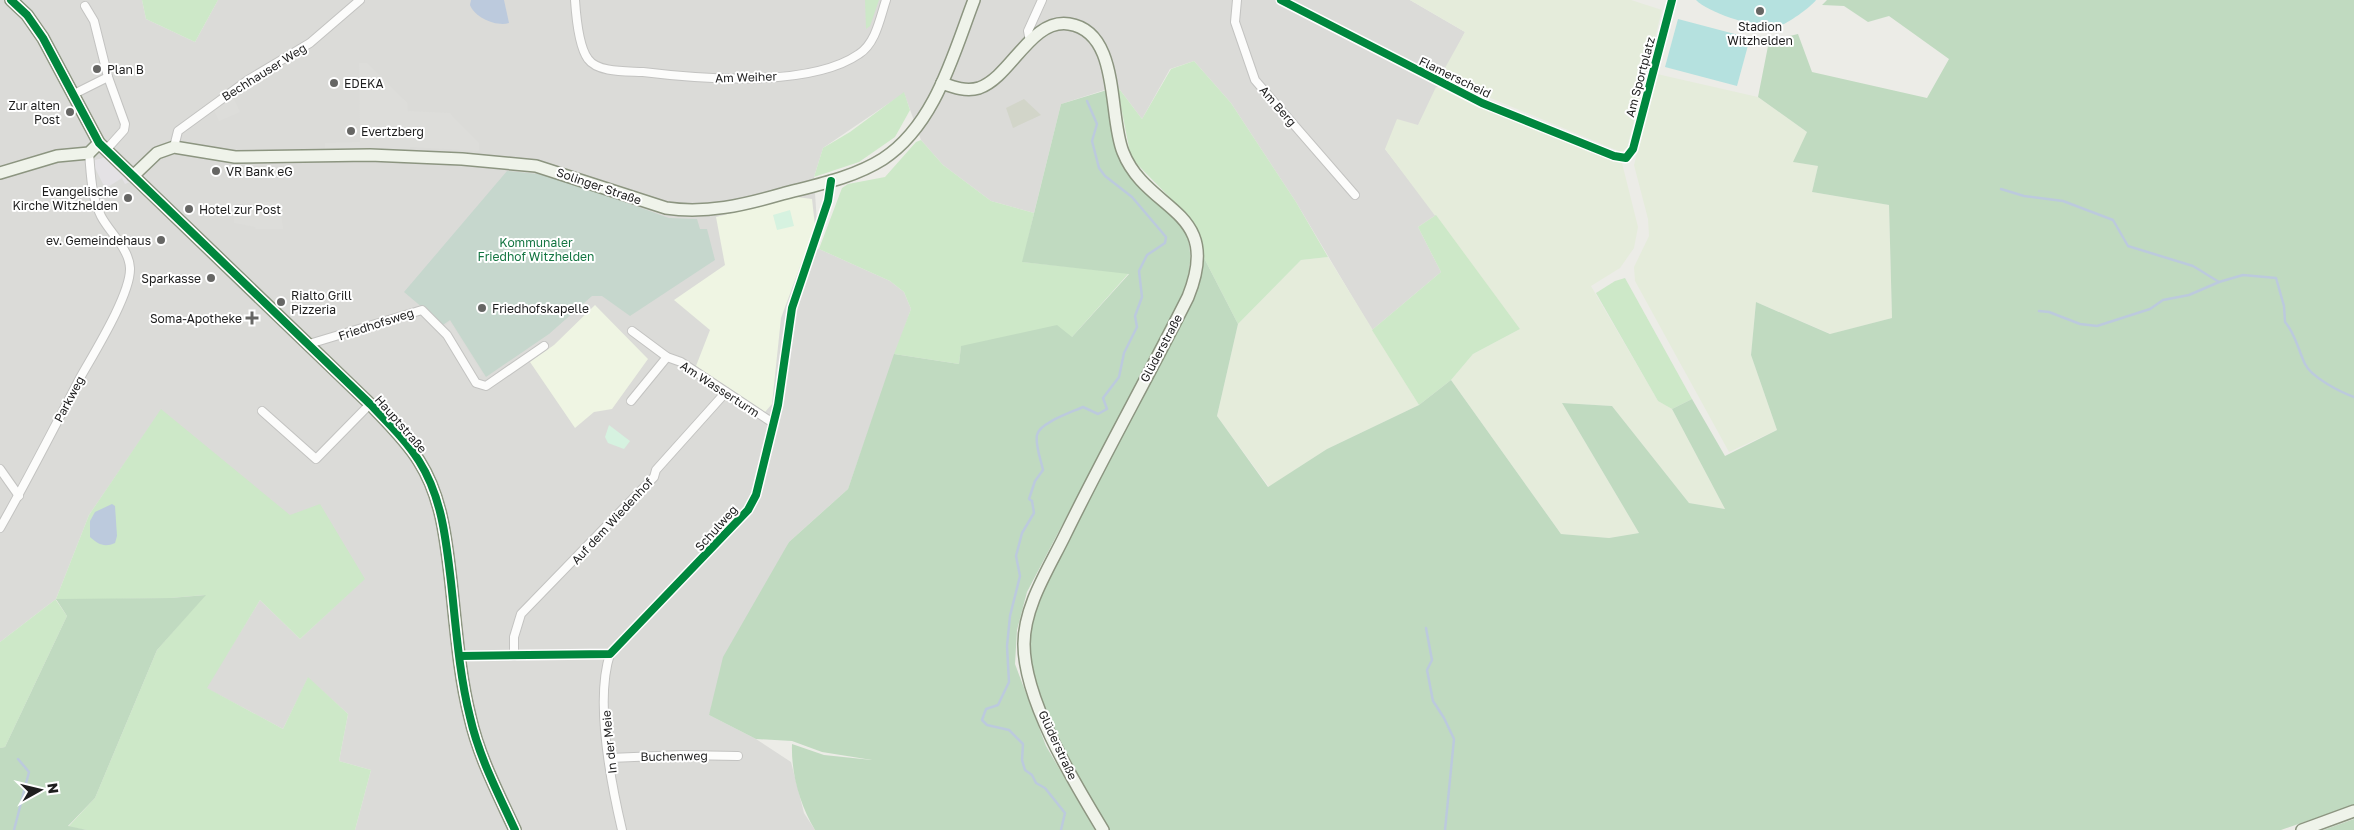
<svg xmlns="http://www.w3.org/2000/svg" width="2354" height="830" font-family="'Golos Text',sans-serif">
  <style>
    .residential { fill: #dbdbd8 }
    .education { fill: #eff5e3 }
    .construction { fill: #d2d5c9 }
    .farmland { fill: #e5ecdb }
    .grass { fill: #cde8c8 }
    .forest { fill: #c0dac0 }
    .cemetery { fill: #c6d7cd }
    .park { fill: #d6f2e0 }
    .pitch { fill: #b5e1df }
    .parking { fill: #ddddda }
    .plaza { fill: #e4e2e5 }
    .water { fill: #bccadd }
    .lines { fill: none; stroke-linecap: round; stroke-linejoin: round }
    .stream { stroke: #bccadd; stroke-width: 2.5 }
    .street-casing { stroke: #c3c3c1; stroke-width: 10 }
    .secondary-casing { stroke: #8c9580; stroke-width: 14 }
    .street { stroke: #fcfcfb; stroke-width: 8 }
    .secondary { stroke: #eff3ea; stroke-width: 11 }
    .cycleway-casing { stroke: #fff; stroke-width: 11 }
    .cycleway { stroke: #00873e; stroke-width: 8 }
    .poi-dot { fill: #666664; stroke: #fff; stroke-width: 2 }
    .labels { text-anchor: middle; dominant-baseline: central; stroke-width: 4; stroke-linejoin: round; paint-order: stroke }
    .poi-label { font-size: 12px; fill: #1e1e1e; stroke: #fff; text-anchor: start }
    .street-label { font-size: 12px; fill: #1e1e1e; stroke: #fff }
    .park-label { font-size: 12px; fill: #137541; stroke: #fff }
  </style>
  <rect width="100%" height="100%" fill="#ecece7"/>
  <polygon class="residential" points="0,0 142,0 146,19 195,42 218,0 1410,0 1465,32 1418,126 1385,149 1436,215 1418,227 1441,272 1372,330 1296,202 1231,103 1194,61 1170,69 1142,119 1117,86 1061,104 1034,213 991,201 943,165 921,140 904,93 823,148 814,177 817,224 806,246 819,249 890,281 904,292 911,309 848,489 789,542 709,715 756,739 791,762 804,813 815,830 355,830 371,770 339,761 348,714 308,678 283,729 206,688 260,600 300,639 364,579 161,410 89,515 56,599 0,642"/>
  <g class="education">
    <polygon points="796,197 812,199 815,226 781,318 772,404 765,412 696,366 710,330 674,300 725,265 716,217"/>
    <polygon points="595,305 648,359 612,409 594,412 575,428 530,362 554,345"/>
  </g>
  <polygon class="construction" points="1024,99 1041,115 1013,128 1006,108"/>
  <g class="farmland">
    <polygon points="1410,0 1631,0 1662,10 1627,148 1621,152 1440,77 1465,32"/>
    <polygon points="1657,74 1758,97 1807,132 1794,162 1818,166 1812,192 1889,205 1892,318 1831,334 1756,302 1751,355 1777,430 1729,452 1635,281 1634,267 1649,236 1648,219 1634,165"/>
    <polygon points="1436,87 1622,163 1638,227 1634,248 1620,268 1591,286 1658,401 1672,409 1725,509 1689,503 1612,406 1562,403 1639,533 1609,538 1561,534 1451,380 1473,354 1520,329 1385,149 1397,119 1418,125"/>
    <polygon points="1328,257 1419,405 1327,449 1269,487 1217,416 1238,324 1301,260"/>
  </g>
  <g class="grass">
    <polygon points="142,0 218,0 195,42 146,19"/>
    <polygon points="865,0 879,0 870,26 866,29"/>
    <polygon points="1194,61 1231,103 1296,202 1328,257 1301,260 1238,324 1203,256 1199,240 1186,214 1131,158 1117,86 1142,119 1171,69"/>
    <polygon points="904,92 910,110 895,137 859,162 814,177 823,148 850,132"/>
    <polygon points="921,140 943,165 991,201 1034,213 1023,262 1129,273 1072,337 961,347 959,364 894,354 911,309 904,292 890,281 819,249 842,188 848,184 885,177 916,142"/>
    <polygon points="1436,215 1520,329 1473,354 1451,380 1419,405 1372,330 1441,272 1418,227"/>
    <polygon points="1625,278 1692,399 1672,409 1658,401 1596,293 1615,281"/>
    <polygon points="161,409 290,515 320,504 365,579 300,639 260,600 207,688 283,729 308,677 348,714 339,761 371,770 355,830 87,830 68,827 95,798 157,650 205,595 170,598 56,600 67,616 5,747 0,748 0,642 56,599 89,515"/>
  </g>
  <g class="forest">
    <path d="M1827 0H2354V805L2281 830H1110C1077 775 1039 716 1030 651 1025 612 1066 543 1084 507 1118 439 1154 373 1190 306L1200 278 1203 256 1238 324 1217 416 1268 487 1327 449 1419 405 1451 380 1561 534 1609 538 1639 533 1562 403 1612 406 1689 503 1725 509 1672 409 1692 399 1725 456 1777 430 1751 355 1756 302 1830 334 1892 318 1889 205 1812 192 1818 166 1793 162 1807 132 1758 97 1769 41 1798 34 1812 72 1927 98 1949 59 1889 16 1868 22 1844 6 1822 5Z"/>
    <path d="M1107 90C1110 113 1110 139 1121 160 1153 221 1209 205 1184 293L1027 592 1017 630 1015 664 1046 746 1095 830H815C800 805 791 774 792 744L824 755 872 760 822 752 792 741 756 739 709 715 723 657 789 542 848 489 894 354 959 364 961 346 1057 325 1072 337 1129 274 1022 262 1061 104Z"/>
    <polygon points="206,595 157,650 95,798 68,826 87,830 0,830 0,748 5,747 67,616 56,599 170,598"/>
    <polygon points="2354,819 2354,830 2323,830"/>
  </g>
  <polygon class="cemetery" points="507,171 538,174 575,184 669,218 697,219 700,229 707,229 715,260 630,316 602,296 592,296 549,334 486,377 450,320 443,325 404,292"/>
  <g class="park">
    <polygon points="790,210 794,226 777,230 773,215"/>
    <polygon points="609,425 630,441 624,449 608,443 605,437"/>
  </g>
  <g class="pitch">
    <path d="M1696 0H1816C1811 7 1787 24 1779 26 1761 30 1708 13 1696 0Z"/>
    <polygon points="1678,19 1750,38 1737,86 1665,67"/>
  </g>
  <g class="parking">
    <polygon points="359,63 367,63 407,102 408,111 450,113 479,143 479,151 410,147 410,152 370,149 325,150 325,143 360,142"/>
    <polygon points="232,95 240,112 219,121 213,108"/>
    <polygon points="263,202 277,202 278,207 280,207 283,229 256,229 255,227 234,223 234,206 263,208"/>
    <polygon points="450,321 483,374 477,379 444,326"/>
  </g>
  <polygon class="plaza" points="107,157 129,178 130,182 125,184 122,178 108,187 103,184 94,166 95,160"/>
  <g class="water">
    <path d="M471 0H504L509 23C497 27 475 18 470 5Z"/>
    <path d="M112 504 115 506 117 536 115 543C104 548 98 544 90 537V521L95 512Z"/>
  </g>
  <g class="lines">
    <g class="stream">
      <path d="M2001 189 2024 196 2063 201 2113 220 2128 246 2193 266 2219 282 2243 275 2276 278 2284 306 2285 322C2295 333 2298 349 2305 364 2311 377 2340 392 2354 397"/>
      <polyline points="2039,311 2049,312 2080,324 2097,326 2150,309 2163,300 2189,295 2219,282"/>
      <polyline points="1426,628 1432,660 1427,670 1433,701 1444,718 1454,739 1445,830"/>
      <polyline points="14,830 29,772 18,759"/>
      <path d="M1061 830 1065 813 1045 788 1036 783 1032 775 1025 770 1022 760 1023 744 1009 730 987 725 982 720 986 709 998 705 1009 682 1007 646 1010 616 1020 576 1016 556 1022 533 1034 513 1032 501 1029 499 1035 481 1043 470C1041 460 1035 445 1037 435 1039 423 1072 412 1083 407L1098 414 1107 409 1103 398 1119 377 1124 353 1137 327 1135 316 1142 297 1139 271 1147 255 1165 243 1166 237 1132 197 1105 176 1099 168 1092 141 1097 124 1087 101"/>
    </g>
    <defs>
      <g id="street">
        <path d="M575 0C576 15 579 47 588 59 598 73 627 71 643 72 700 79 810 88 859 54 876 43 880 18 886 0"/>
        <polyline points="1237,0 1235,22 1255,80 1355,195"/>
        <polyline points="1281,0 1482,103 1614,156 1626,158 1633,149 1672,0"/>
        <polyline points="85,6 94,21 108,77 125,124 124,130 106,150"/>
        <polyline points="1030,41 1028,31 1042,0"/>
        <polyline points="74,94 108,77"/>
        <polyline points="174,147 178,131 248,80 310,43 360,0"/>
        <polyline points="632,331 667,357 681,362 773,423"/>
        <polyline points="309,344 422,310 447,335 476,383 486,386 544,346"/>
        <polyline points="631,401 667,357"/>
        <polyline points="262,411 316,459 370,404"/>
        <polyline points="0,469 19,496"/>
        <path d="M0 528C28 479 54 428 80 378 94 353 131 294 130 268 129 248 109 232 101 216 91 196 91 174 89 153"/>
        <path d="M610 654C595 700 611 783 622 830"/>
        <polyline points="460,656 610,654 748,510 756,495 778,405 792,308 828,201 831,181"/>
        <polyline points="514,656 514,637 521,614 654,477 656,470 726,392"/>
        <polyline points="610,758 682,755 738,756"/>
      </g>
      <g id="secondary">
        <path d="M11 0 27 15 43 38 99 143 370 404C387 422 406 440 419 461 442 497 446 540 451 582 456 627 459 673 470 717 479 757 498 793 515 830"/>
        <path d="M942 83C953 87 966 92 979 88 1011 77 1031 18 1069 24 1121 32 1108 116 1123 152 1147 213 1224 208 1188 297 1148 377 1104 455 1065 535 1049 568 1024 606 1024 644 1024 701 1074 782 1103 830"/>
        <polyline points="0,173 57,156 89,153 99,143"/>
        <path d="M133 176 157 153 174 147 235 157 370 155 462 159 536 166 666 208C706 214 744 205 782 194 816 185 853 178 883 159 935 125 953 55 974 0"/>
        <polyline points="2302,830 2354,811"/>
      </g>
    </defs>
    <use href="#street" class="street-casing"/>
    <use href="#secondary" class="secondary-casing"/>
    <use href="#street" class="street"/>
    <use href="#secondary" class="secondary"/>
    <defs>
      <g id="cycleway">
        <path d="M11 0 27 15 43 38 99 143 370 404C387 422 406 440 419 461 442 497 446 540 451 582 456 627 459 673 470 717 479 757 498 793 515 830"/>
        <polyline points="1281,0 1482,103 1614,156 1626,158 1633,149 1672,0"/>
        <polyline points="460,656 610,654 748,510 756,495 778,405 792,308 828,201 831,181"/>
      </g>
    </defs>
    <use href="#cycleway" class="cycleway-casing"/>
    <use href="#cycleway" class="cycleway"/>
  </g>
  <g class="poi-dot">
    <circle cx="1760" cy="11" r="5"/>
    <circle cx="97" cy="69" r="5"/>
    <circle cx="334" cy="83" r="5"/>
    <circle cx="70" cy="112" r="5"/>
    <circle cx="351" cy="131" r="5"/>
    <circle cx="216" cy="171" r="5"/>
    <circle cx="128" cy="198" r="5"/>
    <circle cx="189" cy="209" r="5"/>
    <circle cx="161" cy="240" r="5"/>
    <circle cx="211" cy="278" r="5"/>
    <circle cx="281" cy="302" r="5"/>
    <circle cx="482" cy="308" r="5"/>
    <path d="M249.5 310.5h5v5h5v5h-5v5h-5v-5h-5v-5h5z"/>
  </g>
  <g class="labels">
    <g class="poi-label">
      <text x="1760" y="26" text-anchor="middle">Stadion<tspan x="1760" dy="14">Witzhelden</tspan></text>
      <text x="107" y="69">Plan B</text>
      <text x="344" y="83">EDEKA</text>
      <text x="60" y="105" text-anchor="end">Zur alten<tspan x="60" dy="14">Post</tspan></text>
      <text x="361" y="131">Evertzberg</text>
      <text x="226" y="171">VR Bank eG</text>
      <text x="118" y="191" text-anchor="end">Evangelische<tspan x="118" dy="14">Kirche Witzhelden</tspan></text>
      <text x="199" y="209">Hotel zur Post</text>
      <text x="151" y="240" text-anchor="end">ev. Gemeindehaus</text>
      <text x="201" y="278" text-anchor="end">Sparkasse</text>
      <text x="291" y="295">Rialto Grill<tspan x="291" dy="14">Pizzeria</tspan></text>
      <text x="492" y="308">Friedhofskapelle</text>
      <text x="242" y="318" text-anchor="end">Soma-Apotheke</text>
    </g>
    <g class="street-label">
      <text transform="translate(264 72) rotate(-32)">Bechhauser Weg</text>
      <text transform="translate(746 77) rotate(-2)">Am Weiher</text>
      <text transform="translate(1455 77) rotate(26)">Flamerscheid</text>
      <text transform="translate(1640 77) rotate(-75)">Am Sportplatz</text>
      <text transform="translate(1278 106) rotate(49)">Am Berg</text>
      <text transform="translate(599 186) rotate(19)">Solinger Straße</text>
      <text transform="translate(376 324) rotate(-18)">Friedhofsweg</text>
      <text transform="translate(1161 348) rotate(-62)">Glüderstraße</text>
      <text transform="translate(720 389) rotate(33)">Am Wasserturm</text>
      <text transform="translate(69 399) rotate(-62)">Parkweg</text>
      <text transform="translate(401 424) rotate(49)">Hauptstraße</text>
      <text transform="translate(612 521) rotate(-47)">Auf dem Wiedenhof</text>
      <text transform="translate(716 528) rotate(-48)">Schulweg</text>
      <text transform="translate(609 742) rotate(-96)">In der Meie</text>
      <text transform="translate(1058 745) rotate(65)">Glüderstraße</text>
      <text transform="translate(674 756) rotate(-1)">Buchenweg</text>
    </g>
    <g class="park-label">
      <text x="536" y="242">Kommunaler<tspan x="536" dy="14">Friedhof Witzhelden</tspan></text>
    </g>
  </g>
  <g transform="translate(40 790) rotate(82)" stroke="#ffffff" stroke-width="4" paint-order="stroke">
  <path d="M0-4L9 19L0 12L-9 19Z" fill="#1e1e1e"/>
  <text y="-8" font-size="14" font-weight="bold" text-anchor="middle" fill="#1e1e1e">N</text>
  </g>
</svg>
